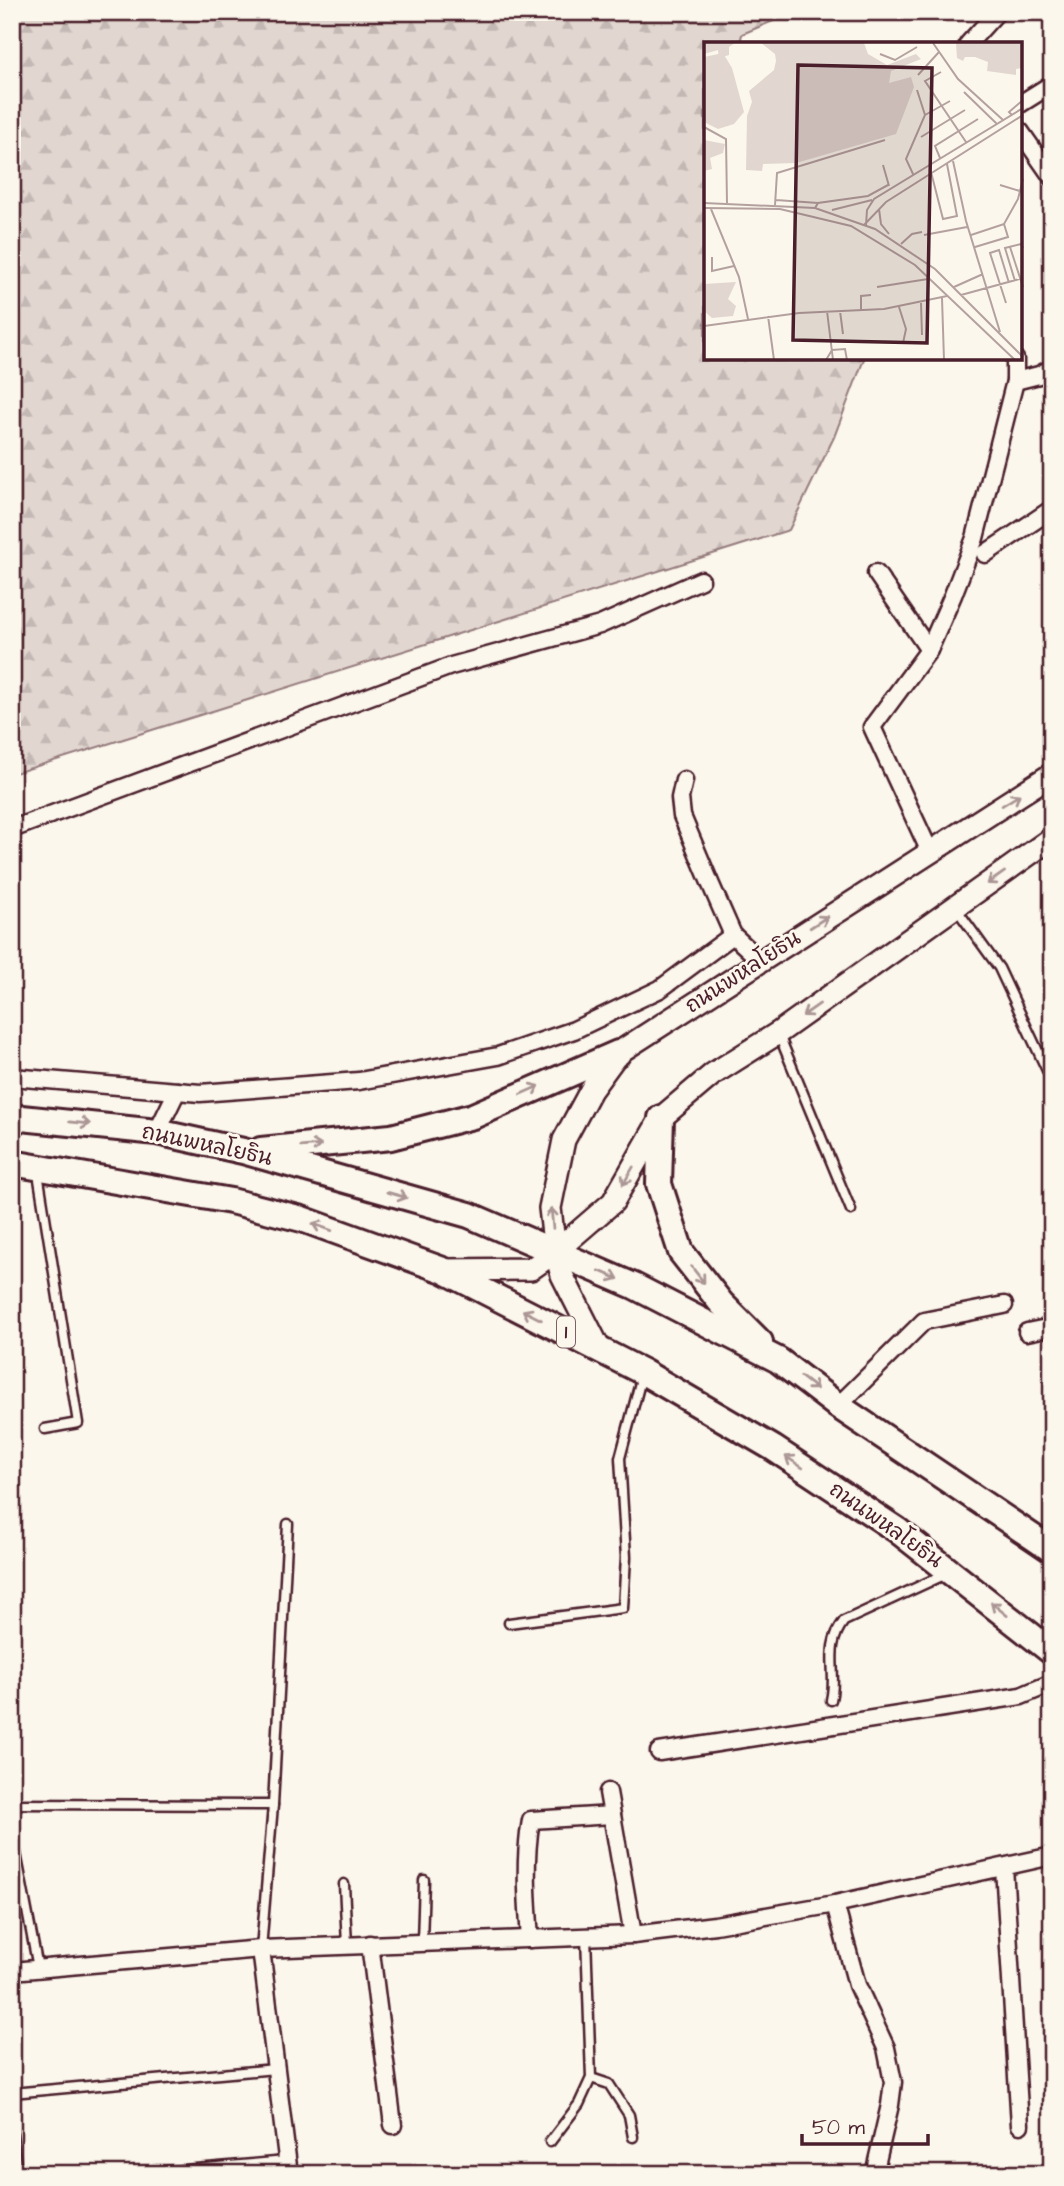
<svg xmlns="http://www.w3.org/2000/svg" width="1064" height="2186" font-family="'Architects Daughter','Playpen Sans Thai',sans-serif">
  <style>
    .forest { fill: url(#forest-firs); stroke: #967b7e; stroke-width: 2 }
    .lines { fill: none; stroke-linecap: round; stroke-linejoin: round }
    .lane-casing { stroke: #4a1f2b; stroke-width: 13 }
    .street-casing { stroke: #4a1f2b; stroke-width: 21 }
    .secondary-casing { stroke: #4a1f2b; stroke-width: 26 }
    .primary-casing { stroke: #4a1f2b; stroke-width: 30 }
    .lane { stroke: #fbf7ec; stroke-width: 8 }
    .street { stroke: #fbf7ec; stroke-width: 16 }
    .secondary { stroke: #fbf7ec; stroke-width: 21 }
    .primary { stroke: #fbf7ec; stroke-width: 24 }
    .oneway { stroke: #ab9695 }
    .labels { text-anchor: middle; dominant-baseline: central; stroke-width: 6; stroke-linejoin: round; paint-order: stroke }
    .shield { fill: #fbf7ec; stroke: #7f6065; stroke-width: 2 }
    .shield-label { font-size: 19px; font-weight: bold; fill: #4a1f2b }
    .street-label { font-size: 21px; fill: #4a1f2b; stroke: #fbf7ec }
    .inset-road { fill: none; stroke: #b4a19f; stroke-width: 2 }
    .view { fill: #4a1f2b; fill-opacity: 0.15; stroke: #4a1f2b; stroke-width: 3.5 }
    .inset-edge { fill: none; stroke: #4a1f2b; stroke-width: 3.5 }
  </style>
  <defs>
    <pattern id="forest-firs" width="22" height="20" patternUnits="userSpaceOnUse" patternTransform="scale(1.75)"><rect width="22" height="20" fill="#e2d7d0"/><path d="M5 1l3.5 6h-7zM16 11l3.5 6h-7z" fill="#c3b8b3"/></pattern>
  </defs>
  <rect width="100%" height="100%" fill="#fbf7ec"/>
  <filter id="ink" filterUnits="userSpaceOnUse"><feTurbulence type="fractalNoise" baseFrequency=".0143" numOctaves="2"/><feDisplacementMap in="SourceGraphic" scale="14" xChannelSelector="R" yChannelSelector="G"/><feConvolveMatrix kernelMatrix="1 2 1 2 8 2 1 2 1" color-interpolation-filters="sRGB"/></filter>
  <g filter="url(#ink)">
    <polygon class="forest" points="12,12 795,12 742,34 740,44 705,44 705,359 864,359 834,437 789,530 12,774"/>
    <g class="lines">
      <defs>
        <g id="lane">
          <polyline points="955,907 999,968 1052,1081"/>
          <polyline points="779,1035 851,1210"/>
          <polyline points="38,1173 78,1423 45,1429"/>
          <polyline points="509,1623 623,1608 626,1557 620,1458 642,1375"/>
          <path d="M831 1700C838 1672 823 1648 844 1621L946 1574"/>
          <polyline points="12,1804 273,1805"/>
          <polyline points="12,1832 38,1968"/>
          <polyline points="344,1884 347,1945"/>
          <polyline points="422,1942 424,1880"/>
          <polyline points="261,1949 273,1805 288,1524"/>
          <polyline points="591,2078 609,2084 629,2115 633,2137"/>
          <polyline points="12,2093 275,2069"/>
          <polyline points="12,2132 17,2174"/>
          <polyline points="550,2142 579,2104 591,2078 586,1936"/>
          <polyline points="138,2174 286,2161"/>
        </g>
        <g id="street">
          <polyline points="968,44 997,12"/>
          <polyline points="1020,104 1052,84"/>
          <polyline points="1020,131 1052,177"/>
          <polyline points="1015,381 1039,375 1052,368"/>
          <polyline points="985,554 1052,509"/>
          <polyline points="876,573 929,650"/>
          <polyline points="684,780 680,798 682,816 711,885 733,935 760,960"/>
          <polyline points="12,829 451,666 600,625 701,580"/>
          <polyline points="930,852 872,727 929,650 953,595 975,538 1015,381 1015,359"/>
          <polyline points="12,1077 177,1091"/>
          <polyline points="157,1132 177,1091 200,1093 359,1081 498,1056 574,1030 660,989 733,935"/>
          <polyline points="1027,1332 1052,1327"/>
          <polyline points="838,1406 924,1321 1004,1305"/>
          <polyline points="659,1752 1021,1696 1052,1683"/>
          <polyline points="608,1792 633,1935"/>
          <polyline points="1004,1867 1020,2125"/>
          <polyline points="835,1904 857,1985 886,2048 893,2082 890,2105 874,2174"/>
          <path d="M530 1939C527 1898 524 1859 531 1820L612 1815"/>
          <polyline points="370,1944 393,2125"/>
          <polyline points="261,1949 289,2174"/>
          <polyline points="12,1971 261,1949 633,1935 715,1925 835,1904 1052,1856"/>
        </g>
        <g id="secondary">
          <polyline points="443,1270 531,1269 555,1252 613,1202 661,1118 713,1074 778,1033 1052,838"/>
          <polyline points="600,1350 562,1275 555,1252 550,1208 564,1140 591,1090 618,1053 1052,774"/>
        </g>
        <g id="primary">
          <polyline points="12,1117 157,1132 243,1151 469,1215 634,1286 778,1360 838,1406 1052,1550"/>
          <polyline points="661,1118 659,1184 681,1252 721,1303 760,1342"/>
          <polyline points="261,1150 391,1137 473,1116 618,1053"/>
          <polyline points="12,1163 231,1201 302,1219 443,1270 643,1372 773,1448 897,1530 1052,1652"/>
        </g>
      </defs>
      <use href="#lane" class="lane-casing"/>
      <use href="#street" class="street-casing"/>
      <use href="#secondary" class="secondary-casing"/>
      <use href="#primary" class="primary-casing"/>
      <use href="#lane" class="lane"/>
      <use href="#street" class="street"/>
      <use href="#secondary" class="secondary"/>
      <use href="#primary" class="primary"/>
    </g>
    <defs><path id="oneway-shaft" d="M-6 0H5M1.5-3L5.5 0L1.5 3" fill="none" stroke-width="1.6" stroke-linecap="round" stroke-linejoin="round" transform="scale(1.75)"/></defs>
    <g class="oneway">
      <use href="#oneway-shaft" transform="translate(1011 800) rotate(-32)"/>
      <use href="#oneway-shaft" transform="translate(996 878) rotate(145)"/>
      <use href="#oneway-shaft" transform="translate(819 922) rotate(-33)"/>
      <use href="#oneway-shaft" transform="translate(811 1010) rotate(145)"/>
      <use href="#oneway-shaft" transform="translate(530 1090) rotate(-24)"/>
      <use href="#oneway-shaft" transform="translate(80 1123) rotate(6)"/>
      <use href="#oneway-shaft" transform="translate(311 1146) rotate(-5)"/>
      <use href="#oneway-shaft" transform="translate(628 1176) rotate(120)"/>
      <use href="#oneway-shaft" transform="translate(397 1195) rotate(16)"/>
      <use href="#oneway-shaft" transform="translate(552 1218) rotate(-95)"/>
      <use href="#oneway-shaft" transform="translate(322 1227) rotate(-160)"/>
      <use href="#oneway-shaft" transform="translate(609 1275) rotate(23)"/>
      <use href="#oneway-shaft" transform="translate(698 1275) rotate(52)"/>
      <use href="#oneway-shaft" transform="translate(532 1315) rotate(-153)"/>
      <use href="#oneway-shaft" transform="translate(809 1383) rotate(38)"/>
      <use href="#oneway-shaft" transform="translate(794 1462) rotate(-146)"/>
      <use href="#oneway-shaft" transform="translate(999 1609) rotate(-141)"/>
    </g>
  </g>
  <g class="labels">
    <rect class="shield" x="557" y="1316.5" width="18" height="31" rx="5"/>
    <g class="shield-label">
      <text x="566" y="1332">1</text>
    </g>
    <g class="street-label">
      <text transform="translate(743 972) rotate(-33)">ถนนพหลโยธิน</text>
      <text transform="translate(207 1145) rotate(12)">ถนนพหลโยธิน</text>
      <text transform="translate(886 1525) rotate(35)">ถนนพหลโยธิน</text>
    </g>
  </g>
  <g transform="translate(704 42)">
    <rect width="318" height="318" fill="#fbf7ec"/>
    <path d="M0 1H31L25 5V13L15 16 14 8 0 12ZM57 1H160L164 12 183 23 212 12 217 17 187 29 185 41 207 35 210 45 192 92 92 121 59 122 58 129 42 128 43 74 48 60 45 49 70 28 72 19 71 12ZM252 1H318V26L312 27V33L283 29 284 20 271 15H261L259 19 253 16ZM0 98 21 102 19 111 6 116 8 127 0 129ZM32 240 24 257 32 264 29 274 8 276 0 269V242Z" fill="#e2d7d0"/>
    <path d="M19 11 28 26 40 70 30 82 14 87 0 80V15Z" fill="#e2d7d0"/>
    <path class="inset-road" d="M229 1 254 37 299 78M176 12 191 18 213 5M237 30 221 39 262 100M214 33 235 10M260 50 293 82M221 73 246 59M308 73 305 70 319 58M0 85 22 97 23 161M217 95 261 68M236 116 231 104 274 77M249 119 262 179 296 290M179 123 185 144M227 130 239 177 253 174 243 122M209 132 202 117 221 73 213 48M296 143 319 150M72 158 114 161M0 161 111 166 171 187 231 227 319 315M71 163 73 131 181 98M0 166 76 167 147 184 211 223 311 318M111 166 114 161 164 154 184 143M7 167 35 235 44 277M175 167 177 182 185 192M128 168 168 158M300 182 314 157 319 137M160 183 182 160 319 73M162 183 163 168 170 157 319 66M220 193 263 185M267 193 300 182 304 195 271 205M197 202 208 192 218 190M306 205 319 245M8 215V229L30 224M311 239 301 206 317 202 319 206M173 245 224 237M250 245 279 232M257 253 319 236M238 256 240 318M217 261 218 293M302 261 286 211 295 208 305 241M195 265 202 287 199 301M123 269 129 318M136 269 139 292M157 269V254L167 253M64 274 70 318M0 284 95 271 180 267 243 254M122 318 128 308 141 307 143 318"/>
    <path class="view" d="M94 23 228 26 223 301 89 298Z"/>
    <rect width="318" height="318" class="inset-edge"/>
  </g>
  <rect width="1064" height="2186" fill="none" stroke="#fbf7ec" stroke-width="42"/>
  <rect x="21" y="21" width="1022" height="2144" fill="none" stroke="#4a1f2b" stroke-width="2.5" filter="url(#ink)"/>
  <path d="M802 2134v10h126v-10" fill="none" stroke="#4a1f2b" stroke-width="3.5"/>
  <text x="812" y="2134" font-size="21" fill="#4a1f2b" stroke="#fbf7ec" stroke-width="5" paint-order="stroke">50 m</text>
</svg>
